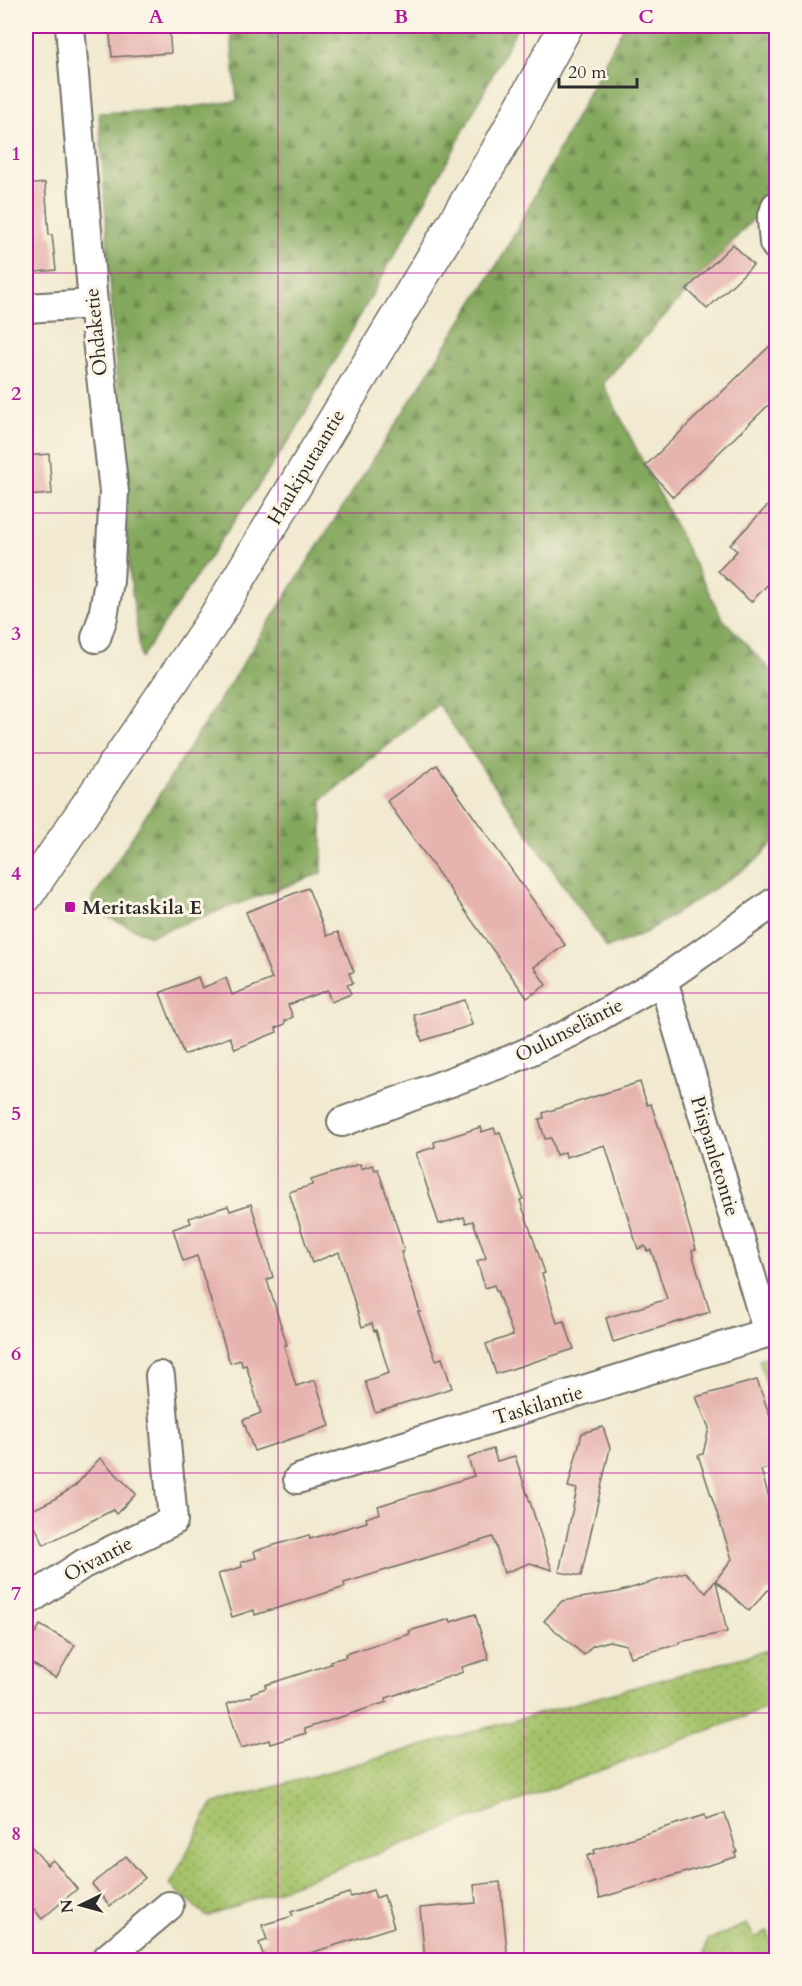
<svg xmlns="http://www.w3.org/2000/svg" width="802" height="1986" font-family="Cardo,serif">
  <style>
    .grass { fill: url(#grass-dots); stroke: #68764a; stroke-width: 1.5 }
    .forest { fill: url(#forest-firs); stroke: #586a44; stroke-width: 1.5 }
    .park { fill: url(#park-crowns); stroke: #68764a; stroke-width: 1.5 }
    .building { fill: #e6b3ae }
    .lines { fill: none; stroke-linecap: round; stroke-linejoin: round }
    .minor-casing { stroke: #706e65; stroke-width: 32 }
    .secondary-casing { stroke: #706e65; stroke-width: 36 }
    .minor { stroke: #fff; stroke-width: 28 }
    .secondary { stroke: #fff; stroke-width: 33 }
    .grid { fill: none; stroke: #b5179e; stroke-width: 1.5; stroke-opacity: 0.55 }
    .poi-dot { fill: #b5179e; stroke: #fcf5e5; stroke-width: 2 }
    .labels { text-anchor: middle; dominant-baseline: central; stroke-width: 6; stroke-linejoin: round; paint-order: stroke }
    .street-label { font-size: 20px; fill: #2b2b2b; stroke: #fcf5e5 }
    .poi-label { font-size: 20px; font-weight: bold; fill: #2b2b2b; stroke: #fcf5e5; text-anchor: start }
    .neatline { fill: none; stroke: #b5179e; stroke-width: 2 }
    .grid-label { font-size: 20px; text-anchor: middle; font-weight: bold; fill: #b5179e }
  </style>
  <defs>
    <pattern id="grass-dots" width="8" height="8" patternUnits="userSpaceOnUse" patternTransform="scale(1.5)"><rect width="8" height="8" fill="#a5c269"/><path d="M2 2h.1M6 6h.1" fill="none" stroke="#879e57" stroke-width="1.8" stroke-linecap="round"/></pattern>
    <pattern id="forest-firs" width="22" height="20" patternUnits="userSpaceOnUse" patternTransform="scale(1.5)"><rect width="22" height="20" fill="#84a85d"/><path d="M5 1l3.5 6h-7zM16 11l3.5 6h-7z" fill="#6c894d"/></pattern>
    <pattern id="park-crowns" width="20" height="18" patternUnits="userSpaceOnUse" patternTransform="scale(1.5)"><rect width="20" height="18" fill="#a5c269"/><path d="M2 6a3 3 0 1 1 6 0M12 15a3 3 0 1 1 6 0" fill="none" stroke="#879e57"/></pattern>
  </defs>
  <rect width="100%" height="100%" fill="#fcf5e5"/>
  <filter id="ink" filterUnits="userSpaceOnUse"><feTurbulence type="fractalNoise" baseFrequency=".0167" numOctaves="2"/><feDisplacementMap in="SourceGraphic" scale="12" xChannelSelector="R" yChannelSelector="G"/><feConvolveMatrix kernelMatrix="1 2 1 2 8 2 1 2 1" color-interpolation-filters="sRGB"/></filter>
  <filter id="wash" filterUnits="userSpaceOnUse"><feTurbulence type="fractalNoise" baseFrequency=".008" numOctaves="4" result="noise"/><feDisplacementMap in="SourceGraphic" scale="24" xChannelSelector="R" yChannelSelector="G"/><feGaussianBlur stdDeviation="1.35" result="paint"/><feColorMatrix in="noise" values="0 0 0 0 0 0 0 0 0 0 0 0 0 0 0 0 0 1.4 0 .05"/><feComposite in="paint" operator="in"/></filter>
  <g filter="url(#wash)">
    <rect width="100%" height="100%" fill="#f1ead0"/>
    <g class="grass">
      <polygon points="776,1354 776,1417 759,1359"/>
      <polygon points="776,1648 776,1705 207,1917 170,1885 212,1804"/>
    </g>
    <g class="forest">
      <polygon points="230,26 518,26 453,151 294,433 141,658 129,569 99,113 168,110 237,101"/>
      <polygon points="624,26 776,26 776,194 603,383 722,618 776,676 776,840 754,863 645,933 607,948 438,704 322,800 322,873 150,936 87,908 502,257"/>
    </g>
    <polygon class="park" points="747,1924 755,1938 768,1931 776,1960 704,1960 707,1940"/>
    <g id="blocks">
      <g class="building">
        <polygon points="109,26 169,26 171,53 112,57"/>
        <polygon points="45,183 49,235 52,235 56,270 26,273 26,185"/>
        <polygon points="733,244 753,265 707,309 687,289"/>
        <polygon points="777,339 777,397 673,497 645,466"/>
        <polygon points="49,454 52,494 26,496 26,456"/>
        <polygon points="777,496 777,575 751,602 718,571 737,551 730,545"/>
        <polygon points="437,765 565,945 534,967 546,985 527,998 387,801"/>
        <polygon points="308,888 327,936 338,932 354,972 349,973 353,983 347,985 351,994 331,1002 327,990 288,1005 293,1017 285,1021 285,1024 276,1028 277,1032 235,1049 230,1037 184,1055 160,993 198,977 202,988 226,978 232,995 272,979 246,912"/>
        <polygon points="465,1000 472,1025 422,1041 414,1015"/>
        <polygon points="640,1082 647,1105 651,1104 668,1155 696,1249 692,1250 693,1256 710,1312 613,1342 606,1318 667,1299 651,1250 647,1251 645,1246 638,1249 605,1145 566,1157 565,1152 556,1155 551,1138 545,1139 539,1119 544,1118 543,1113"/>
        <polygon points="481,1127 482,1132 494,1128 496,1133 500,1132 523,1199 520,1200 545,1273 542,1274 557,1323 564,1321 574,1349 496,1374 486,1344 513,1335 497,1291 496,1291 494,1285 485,1288 477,1261 486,1258 473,1221 466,1223 464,1217 439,1224 416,1153 435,1147 434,1142"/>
        <polygon points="360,1164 361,1169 373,1165 375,1170 378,1169 400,1236 404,1251 401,1252 420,1312 418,1312 436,1360 442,1358 452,1388 375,1412 365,1381 389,1373 376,1330 374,1331 372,1323 362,1327 339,1252 312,1263 289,1192 312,1185 311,1180"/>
        <polygon points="251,1204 273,1277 267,1280 287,1345 284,1345 296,1386 315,1380 330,1426 254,1451 243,1420 261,1413 246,1365 242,1366 241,1360 230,1363 197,1256 183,1261 173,1229 191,1223 189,1218 228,1206 230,1211"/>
        <polygon points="757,1380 771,1419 777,1443 777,1465 761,1470 776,1521 770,1522 777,1543 777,1592 768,1590 749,1611 716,1581 727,1632 680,1642 680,1644 630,1657 626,1645 609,1641 592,1646 584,1655 544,1621 562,1601 618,1592 685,1572 706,1593 732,1559 698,1455 703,1454 709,1428 696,1397"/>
        <polygon points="603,1427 610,1448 581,1576 559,1572 577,1489 568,1487 582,1433"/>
        <polygon points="493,1449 497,1461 515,1456 552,1570 530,1563 504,1573 493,1537 344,1583 345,1587 310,1598 255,1615 254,1610 232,1617 218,1574 242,1567 241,1562 256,1558 254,1551 309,1535 310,1539 367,1522 366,1518 380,1513 378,1506 474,1476 468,1458"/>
        <polygon points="100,1458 136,1494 116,1514 113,1510 44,1545 28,1512 53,1500 75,1486"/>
        <polygon points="475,1614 489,1659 462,1667 463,1672 386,1698 387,1702 304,1729 306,1733 270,1744 269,1740 241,1748 227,1704 252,1696 251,1693 266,1688 265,1685 331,1664 330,1661 346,1657 345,1654 410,1634 409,1631 450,1619 451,1622"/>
        <polygon points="40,1625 75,1645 56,1678 26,1660 26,1649"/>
        <polygon points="725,1813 737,1852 735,1853 736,1857 600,1898 587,1856 595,1853 594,1850 705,1815 706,1819"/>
        <polygon points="26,1840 47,1865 53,1860 77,1889 42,1919 26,1899"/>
        <polygon points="126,1856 145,1878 110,1906 92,1884"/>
        <polygon points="500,1882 508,1960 425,1960 420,1908 476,1903 474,1885"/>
        <polygon points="373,1890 376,1898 384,1895 394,1927 288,1960 265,1960 259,1943 267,1940 262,1925 293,1916 291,1912 349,1893 351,1897"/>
      </g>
    </g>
  </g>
  <g filter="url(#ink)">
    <use href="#blocks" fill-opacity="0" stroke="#706e65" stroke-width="1.5"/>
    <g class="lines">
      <defs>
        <g id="minor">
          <polyline points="70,26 93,304 114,492 109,581 103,617 96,638"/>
          <polyline points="776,206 772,219 774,243 776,246"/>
          <polyline points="26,308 93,304"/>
          <polyline points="663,980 768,1333"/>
          <polyline points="342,1122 510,1060 570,1033 663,980 776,901"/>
          <polyline points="298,1479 776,1330"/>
          <polyline points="26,1602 83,1564 173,1521 160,1376"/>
          <polyline points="105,1960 169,1906"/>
        </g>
        <polyline id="secondary" points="26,896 213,621 497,152 566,26"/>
      </defs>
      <use href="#minor" class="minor-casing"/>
      <use href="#secondary" class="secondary-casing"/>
      <use href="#minor" class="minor"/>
      <use href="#secondary" class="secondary"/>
    </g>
  </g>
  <path class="grid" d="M278 26V1960M524 26V1960M26 273H776M26 513H776M26 753H776M26 993H776M26 1233H776M26 1473H776M26 1713H776"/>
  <rect class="poi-dot" x="64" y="901" width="12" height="12" rx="3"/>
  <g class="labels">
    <g class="street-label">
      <text transform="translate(96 332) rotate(-96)">Ohdaketie</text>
      <text transform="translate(306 467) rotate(-59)">Haukiputaantie</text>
      <text transform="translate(569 1030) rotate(-27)">Oulunseläntie</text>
      <text transform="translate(715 1156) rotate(73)">Piispanletontie</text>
      <text transform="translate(538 1405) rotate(-17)">Taskilantie</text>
      <text transform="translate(98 1559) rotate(-28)">Oivantie</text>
    </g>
    <g class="poi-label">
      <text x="82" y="907">Meritaskila E</text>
    </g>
  </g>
  <rect width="802" height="1986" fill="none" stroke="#fcf5e5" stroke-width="66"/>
  <g transform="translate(81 1905) rotate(265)" stroke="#fcf5e5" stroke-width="4.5" paint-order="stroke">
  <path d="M0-4.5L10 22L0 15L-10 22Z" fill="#2b2b2b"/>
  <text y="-9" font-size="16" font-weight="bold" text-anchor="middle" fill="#2b2b2b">N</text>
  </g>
  <path d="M559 78v9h78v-9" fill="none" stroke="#2b2b2b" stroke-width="3"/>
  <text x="568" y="78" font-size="18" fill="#2b2b2b" stroke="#fcf5e5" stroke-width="4.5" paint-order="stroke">20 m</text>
  <rect x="33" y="33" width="736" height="1920" class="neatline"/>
  <g class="grid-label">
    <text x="156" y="23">A</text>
    <text x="401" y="23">B</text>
    <text x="646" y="23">C</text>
    <text x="16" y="160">1</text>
    <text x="16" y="400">2</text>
    <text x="16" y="640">3</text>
    <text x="16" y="880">4</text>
    <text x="16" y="1120">5</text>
    <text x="16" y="1360">6</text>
    <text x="16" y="1600">7</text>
    <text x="16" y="1840">8</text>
  </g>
</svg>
